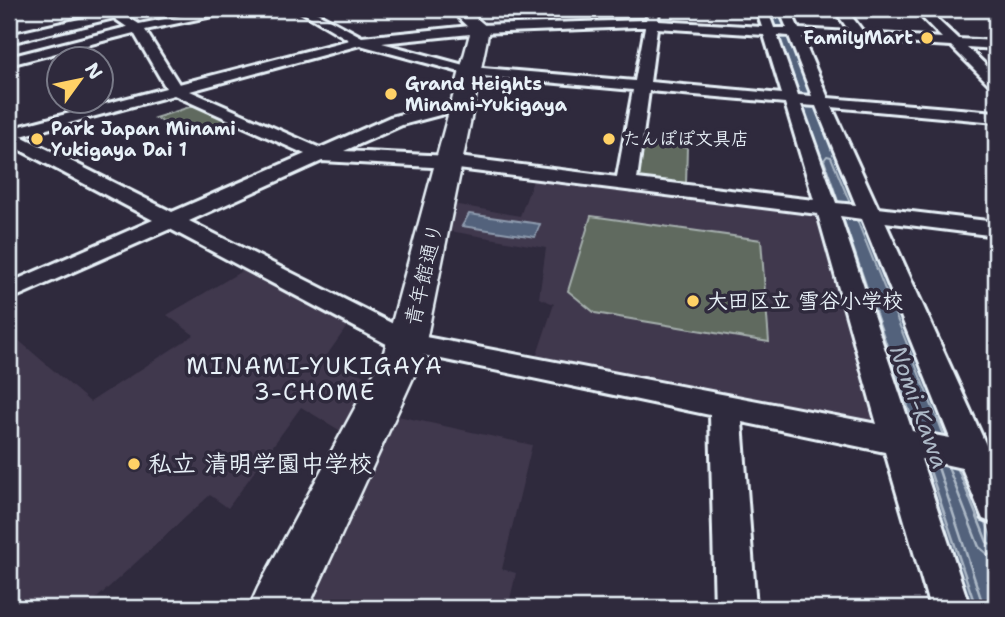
<svg xmlns="http://www.w3.org/2000/svg" width="1005" height="617" font-family="'Shantell Sans','Klee One',sans-serif">
  <style>
    .built { fill: #40384d }
    .green { fill: #606b5f; stroke: #a4aeac; stroke-width: 2 }
    .water { fill: #52627c; stroke: #8e9bae; stroke-width: 2 }
    .lines { fill: none; stroke-linecap: round; stroke-linejoin: round }
    .shore-far1 { stroke: #acb8c6; stroke-width: 2 }
    .shore { stroke: #acb8c6; stroke-width: 2.5 }
    .street-casing { stroke: #e8f1f8; stroke-width: 6 }
    .secondary-casing { stroke: #e8f1f8; stroke-width: 5 }
    .street { fill: #2f2a3d; fill-rule: evenodd }
    .secondary { fill: #2f2a3d; fill-rule: evenodd }
    .poi-dot { fill: #ffd166; stroke: #2f2a3d; stroke-width: 2.5 }
    .labels { text-anchor: middle; dominant-baseline: central; stroke-width: 7; stroke-linejoin: round; paint-order: stroke }
    .far-poi-label { font-size: 18px; font-weight: bold; fill: #e8f1f8; stroke: #2f2a3d; text-anchor: start }
    .street-label { font-size: 21px; fill: #e8f1f8; stroke: #2f2a3d }
    .poi-label { font-size: 21px; font-weight: bold; fill: #e8f1f8; stroke: #2f2a3d; text-anchor: start }
    .neighbourhood-label { font-size: 23px; letter-spacing: 2px; fill: #e8f1f8; stroke: #2f2a3d }
    .water-label { font-size: 23px; font-style: italic; fill: #acb8c6; stroke: #2f2a3d }
    .near-poi-label { font-size: 24px; font-weight: bold; fill: #e8f1f8; stroke: #2f2a3d; text-anchor: start }
  </style>
  <rect width="100%" height="100%" fill="#2f2a3d"/>
  <filter id="ink" filterUnits="userSpaceOnUse"><feTurbulence type="fractalNoise" baseFrequency=".0143" numOctaves="2"/><feDisplacementMap in="SourceGraphic" scale="14" xChannelSelector="R" yChannelSelector="G"/><feConvolveMatrix kernelMatrix="1 2 1 2 8 2 1 2 1" color-interpolation-filters="sRGB"/></filter>
  <g filter="url(#ink)">
    <g class="built">
      <polygon points="534,178 814,211 874,425 535,361 554,304 539,298 546,248 450,231 453,204 520,216"/>
      <polygon points="247,268 348,325 327,355 371,380 346,434 301,407 228,508 210,495 86,608 9,608 9,332 90,402 194,335 167,315"/>
      <polygon points="398,416 532,445 502,569 516,573 508,608 311,608"/>
    </g>
    <g class="green">
      <polygon points="199,104 236,121 195,137 155,118"/>
      <polygon points="643,143 687,147 686,185 638,179"/>
      <polygon points="591,216 761,240 769,342 595,313 568,291"/>
    </g>
    <g class="water">
      <polygon points="767,9 778,9 996,548 996,608 969,608"/>
      <polygon points="469,214 540,224 535,237 462,226"/>
    </g>
    <g class="lines">
      <g class="shore-far1">
        <polyline points="838,201 824,160 827,156 831,157 850,203"/>
        <polyline points="843,218 913,421"/>
        <polyline points="857,220 938,421"/>
      </g>
      <g class="shore">
        <polyline points="912,419 916,430"/>
        <polyline points="938,419 944,435"/>
        <polyline points="927,462 976,608"/>
        <polyline points="937,464 984,608"/>
        <polyline points="948,467 979,547 987,554 996,556"/>
        <polyline points="958,469 987,542 996,547"/>
      </g>
      <defs>
        <path id="street" d="M103 9H115L139 24 216 9H237L232 12 145 30 179 84 349 40 297 9H310L362 37 480 25 646 20 649 9H659L658 21 762 27 756 9H767L774 28H787L779 9H790L799 29 850 32 834 9H846L864 33 942 38 914 9H926L958 39 996 41V49L967 47 996 75V88L991 86 951 46 802 37 828 98 996 112V122L832 107 878 208 996 222V236L885 222 986 445 996 447V524L983 519 962 468 921 459 970 608H930L885 452 742 422 756 608H715L710 415 398 350 170 229 9 300V283L153 220 9 144V129L166 88 134 33 9 65V57L127 27 114 18 9 43V35L106 13ZM636 27H645L635 81 471 67 382 43 480 33ZM657 28 764 35 782 94 650 82ZM777 35 789 36 812 96 798 95ZM360 45 471 75 633 90 617 177 450 156 344 151 402 125 470 107 472 104 470 101 464 99 390 117 320 148 190 91ZM649 91 785 103 814 200 637 179ZM174 95 305 154 172 212 21 136ZM801 105 816 106 856 205 836 203ZM322 161 450 168 818 214 877 424 415 335 189 221ZM840 216 862 219 950 438 912 431Z"/>
        <polygon id="secondary" points="449,9 466,9 489,29 423,356 308,608 249,608 258,588 383,356 471,30"/>
      </defs>
      <use href="#street" class="street-casing"/>
      <use href="#secondary" class="secondary-casing"/>
      <use href="#street" class="street"/>
      <use href="#secondary" class="secondary"/>
    </g>
  </g>
  <g class="poi-dot">
    <circle cx="927" cy="38" r="7"/>
    <circle cx="391" cy="94" r="7"/>
    <circle cx="37" cy="139" r="7"/>
    <circle cx="609" cy="139" r="7"/>
    <circle cx="693" cy="301" r="7"/>
    <circle cx="134" cy="464" r="7"/>
  </g>
  <g class="labels">
    <g class="far-poi-label">
      <text x="913" y="38" text-anchor="end">FamilyMart</text>
      <text x="405" y="84">Grand Heights<tspan x="405" dy="21">Minami-Yukigaya</tspan></text>
      <text x="51" y="129">Park Japan Minami<tspan x="51" dy="21">Yukigaya Dai 1</tspan></text>
      <text x="623" y="139">たんぽぽ文具店</text>
    </g>
    <g class="street-label">
      <text transform="translate(424 274) rotate(-77)">青年館通り</text>
    </g>
    <g class="poi-label">
      <text x="707" y="301">大田区立 雪谷小学校</text>
    </g>
    <g class="neighbourhood-label">
      <text x="315" y="366">MINAMI-YUKIGAYA<tspan x="315" dy="26">3-CHOME</tspan></text>
    </g>
    <g class="water-label">
      <text transform="translate(919 407) rotate(70)">Nomi-Kawa</text>
    </g>
    <g class="near-poi-label">
      <text x="148" y="464">私立 清明学園中学校</text>
    </g>
  </g>
  <rect width="1005" height="617" fill="none" stroke="#2f2a3d" stroke-width="35"/>
  <rect x="18" y="18" width="970" height="582" fill="none" stroke="#e8f1f8" stroke-width="2.5" filter="url(#ink)"/>
  <g transform="translate(80 80) rotate(57)"><circle r="33" fill="#2f2a3d" stroke="#797a88" stroke-width="2"/>
  <path d="M0-5L12 26L0 18L-12 26Z" fill="#ffd166"/>
  <text y="-10" font-size="19" font-weight="bold" text-anchor="middle" fill="#e8f1f8">N</text>
  </g>
</svg>
